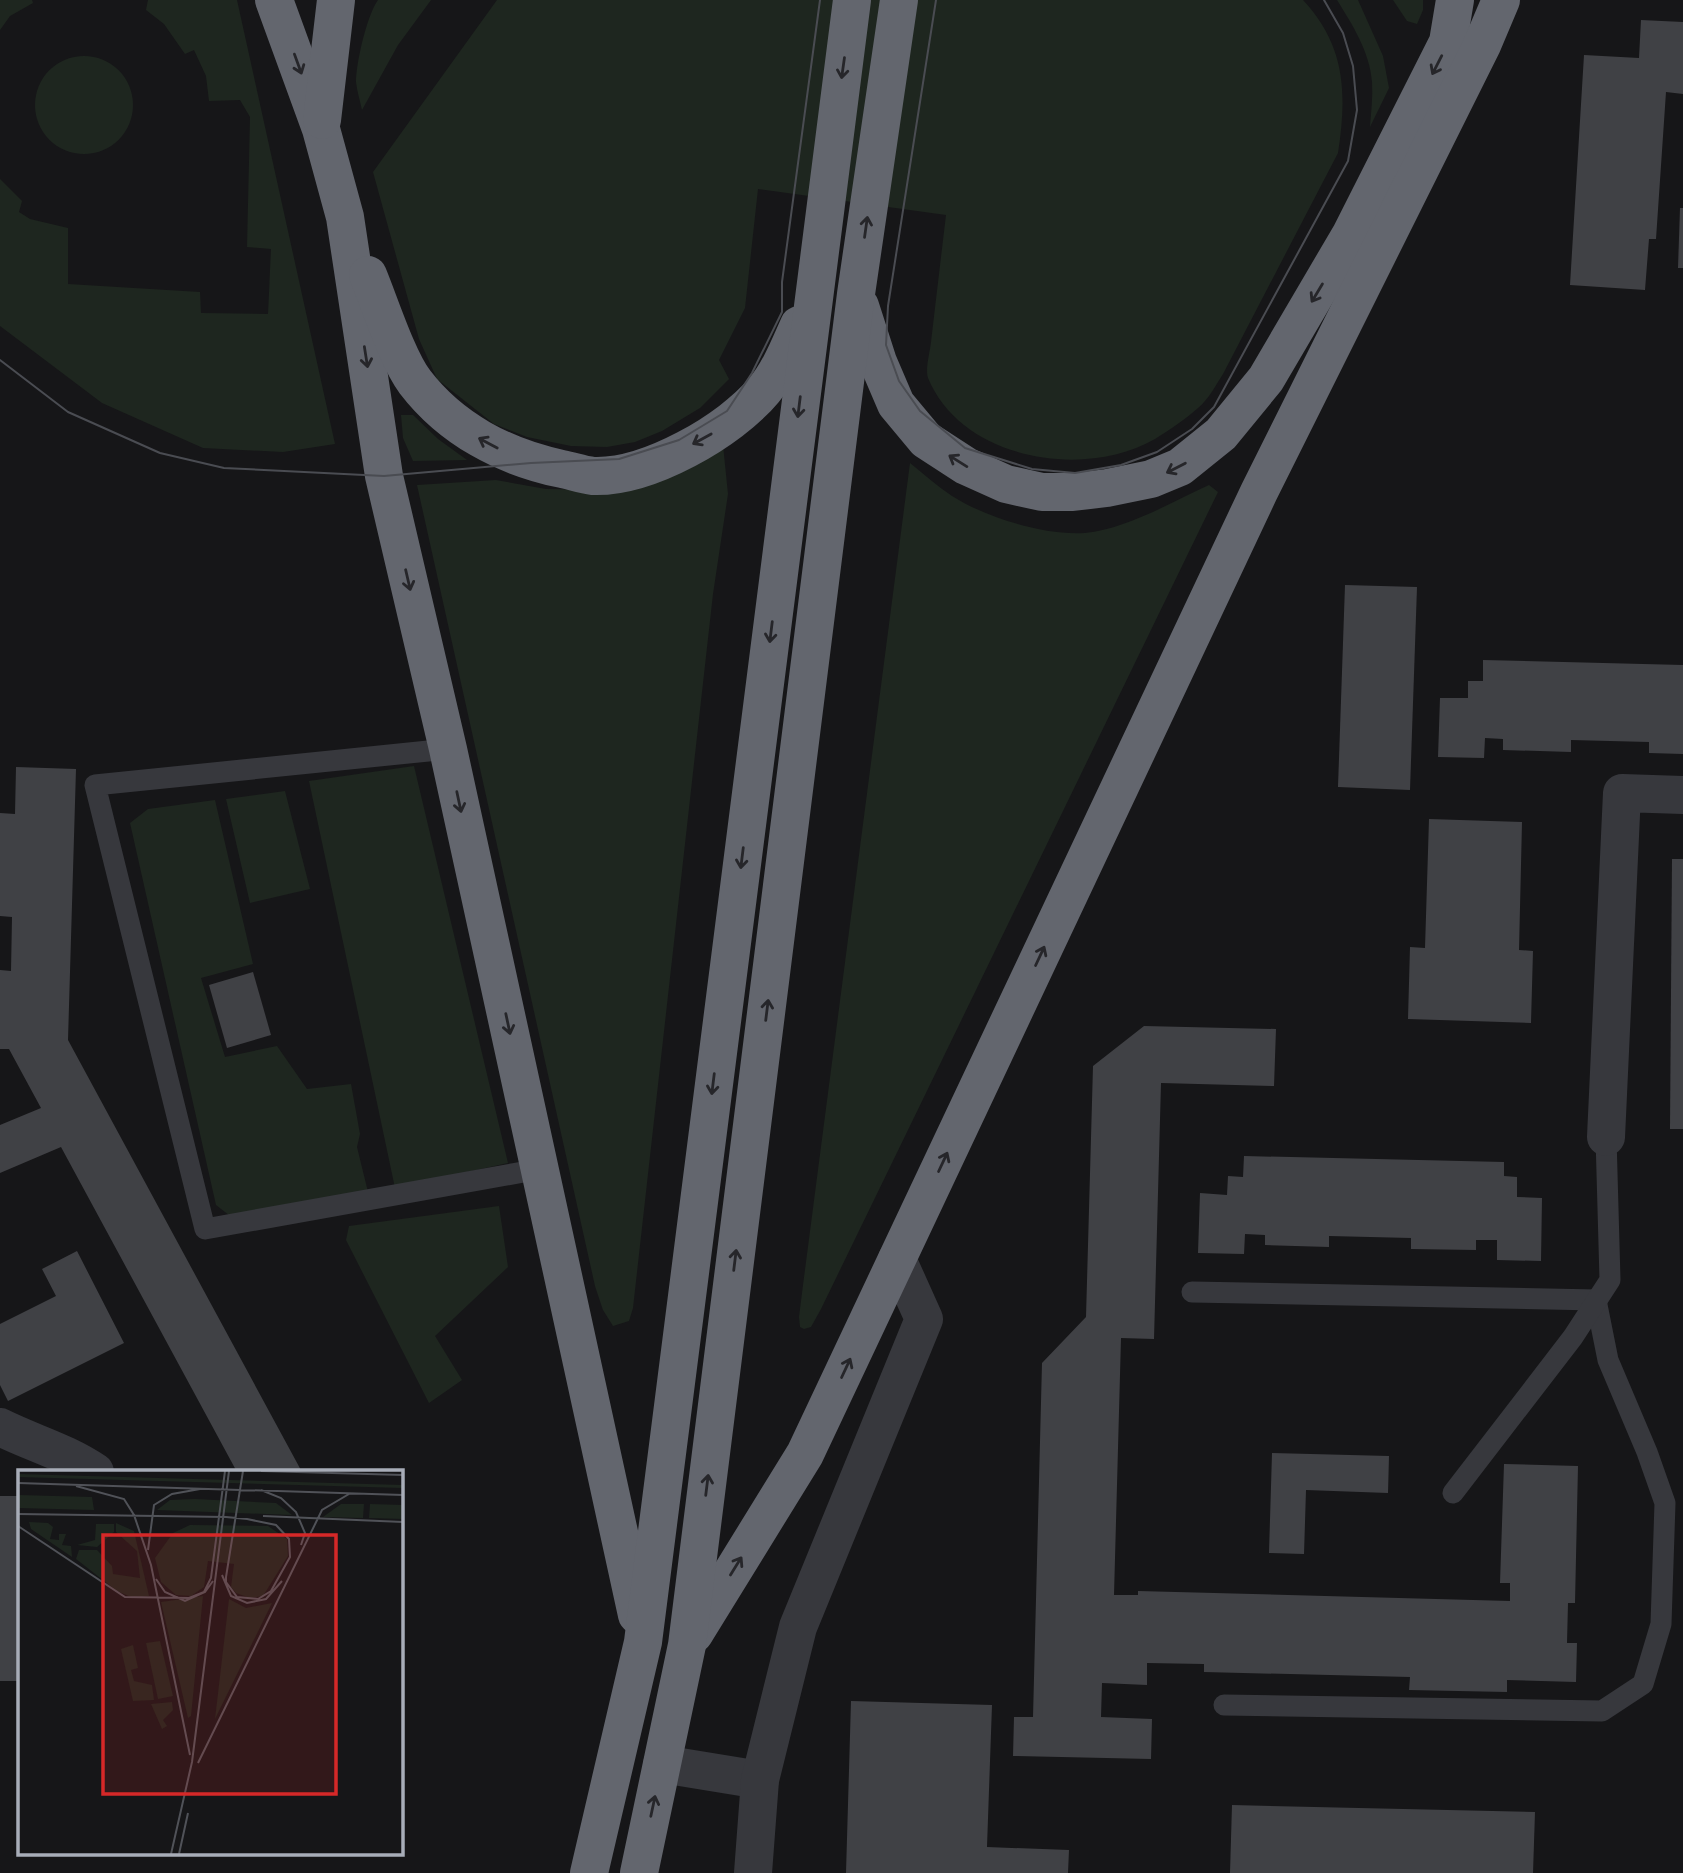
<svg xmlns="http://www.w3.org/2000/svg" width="1683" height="1873" font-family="Quicksand,sans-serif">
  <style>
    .green { fill: #1e261f }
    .building { fill: #404145 }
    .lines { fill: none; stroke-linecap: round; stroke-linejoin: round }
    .lane { stroke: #37383d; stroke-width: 21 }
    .street { stroke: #37383d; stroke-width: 38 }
    .highway { stroke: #63666e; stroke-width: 38 }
    .tram { stroke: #4a4c52; stroke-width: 2 }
    .oneway { stroke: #26262a }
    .inset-road { fill: none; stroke: #505258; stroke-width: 2 }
    .view { fill: #d62828; fill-opacity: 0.15; stroke: #d62828; stroke-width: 3.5 }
    .inset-edge { fill: none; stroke: #a8adb8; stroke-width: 3.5 }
  </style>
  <rect width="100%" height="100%" fill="#161618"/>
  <g class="green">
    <polygon points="0,0 32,0 33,3 10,16 0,30"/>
    <polygon points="148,0 237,0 335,444 283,452 203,448 102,403 0,326 0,179 22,201 19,212 30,219 68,228 68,284 200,292 201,313 268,314 271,249 247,247 250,117 240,100 209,101 206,76 194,50 185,54 164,24 146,10"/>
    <path d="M378 0H431L398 45 362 110C360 101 357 91 356 82 356 63 367 15 378 0Z"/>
    <path d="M497 0H1303C1346 46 1347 94 1338 153L1223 374C1216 385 1208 400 1198 408 1186 419 1169 430 1155 439 1084 480 962 460 928 378 925 369 930 352 931 342 936 299 941 257 946 215L758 189 745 308 719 360 729 379 700 408 662 431 635 442 607 447 571 446 527 437 494 424 437 379 419 339 373 172Z"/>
    <path d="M1337 0H1358L1383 56 1389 88 1370 127C1371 112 1373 97 1372 82 1370 52 1352 24 1337 0Z"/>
    <polygon points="1393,0 1423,0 1423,10 1417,24 1407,21"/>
    <circle cx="84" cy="105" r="49"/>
    <polygon points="401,415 413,415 438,439 467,460 413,461 403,438"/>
    <polygon points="723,445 728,494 713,594 633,1308 629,1321 613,1326 603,1310 595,1286 417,485 496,480 546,489 617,490"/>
    <path d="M910 463C924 474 937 486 952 496 985 517 1045 536 1085 533 1126 529 1172 502 1209 485L1218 492 821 1309 811 1327 804 1329 800 1327 799 1317 803 1285Z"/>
    <polygon points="414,766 508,1163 395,1188 309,781"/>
    <polygon points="285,791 310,889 250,903 226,799"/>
    <polygon points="215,800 253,964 201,978 225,1057 277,1046 307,1089 351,1084 360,1134 357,1147 368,1192 234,1219 216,1205 130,823 148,809"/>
    <polygon points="499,1206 508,1267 435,1336 462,1380 429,1403 346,1240 349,1226"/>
  </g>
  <g class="building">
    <polygon points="1641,20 1683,22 1683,94 1666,92 1656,239 1649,239 1645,290 1570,285 1584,55 1639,58"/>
    <polygon points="1680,208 1683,208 1683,268 1678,268"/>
    <polygon points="1345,585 1417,587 1410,790 1338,787"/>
    <polygon points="1483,660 1683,665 1683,754 1649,753 1649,742 1571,740 1571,752 1503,750 1503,739 1485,738 1484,758 1438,757 1440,698 1468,698 1468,681 1483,681"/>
    <polygon points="16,767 76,769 68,1040 302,1472 237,1472 61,1147 0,1173 0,1125 41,1108 9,1049 0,1049 0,970 11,971 12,917 0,916 0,813 15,814"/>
    <polygon points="1429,819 1522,822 1519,950 1533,951 1531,1023 1408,1019 1410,947 1425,948"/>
    <polygon points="1672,859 1683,859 1683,1129 1670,1129"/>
    <polygon points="253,972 271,1035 227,1048 209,985"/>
    <polygon points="1144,1026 1276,1029 1274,1086 1161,1083 1154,1339 1121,1338 1114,1595 1138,1595 1138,1591 1510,1601 1510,1583 1500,1583 1504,1464 1578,1466 1575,1603 1568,1603 1567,1643 1577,1643 1576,1682 1507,1680 1507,1692 1409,1690 1410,1677 1204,1672 1204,1664 1147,1663 1147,1685 1102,1683 1101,1717 1152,1719 1151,1759 1013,1756 1014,1717 1033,1717 1042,1363 1086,1317 1093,1066"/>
    <polygon points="1244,1156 1504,1162 1504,1176 1517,1177 1517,1197 1542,1198 1541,1261 1497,1260 1497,1240 1476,1240 1476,1250 1411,1249 1411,1238 1329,1236 1329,1247 1265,1245 1265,1235 1245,1234 1244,1254 1198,1253 1200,1193 1227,1195 1228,1176 1243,1177"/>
    <polygon points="77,1251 124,1343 8,1401 0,1385 0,1324 56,1296 42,1269"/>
    <polygon points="1272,1453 1389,1456 1388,1493 1306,1490 1304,1554 1269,1553"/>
    <rect x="0" y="1496" width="19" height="185"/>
    <polygon points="851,1701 992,1705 987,1847 1069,1850 1068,1873 846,1873"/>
    <polygon points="1232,1805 1535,1812 1533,1873 1230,1873"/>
  </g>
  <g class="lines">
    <g class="lane">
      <polyline points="448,749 95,785 205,1229 540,1169"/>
      <polyline points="1192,1292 1596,1300 1608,1360 1647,1452 1665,1503 1661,1624 1643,1684 1602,1711 1224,1705"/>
      <polyline points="1453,1493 1573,1337 1610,1280 1606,1137"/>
    </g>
    <g class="street">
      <polyline points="1606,1137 1622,793 1683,795"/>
      <path d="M0 1427C32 1443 66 1452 95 1472"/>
      <polyline points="662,1764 760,1780"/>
      <polyline points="753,1873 760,1780 798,1627 924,1319 897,1259"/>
    </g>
    <g class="highway">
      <polyline points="274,0 321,129 345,217 384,476 448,749 637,1615"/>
      <polyline points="322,120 336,0"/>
      <path d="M368 275C380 304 397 358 415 382 451 429 504 457 562 469 572 471 583 475 593 476 648 478 730 431 764 390 780 371 789 347 799 325"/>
      <polyline points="860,306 878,362 896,404 926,440 966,466 1006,484 1042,492 1073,492 1107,488 1151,479 1180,467 1221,434 1266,379 1351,234 1448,42 1455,0"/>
      <polyline points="694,1634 805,1454 1259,492 1482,45 1501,0"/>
      <polyline points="589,1873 643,1642 852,0"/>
      <polyline points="639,1873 687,1645 856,294 899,0"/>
    </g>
    <g class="tram">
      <polyline points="936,0 888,306 886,345 899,381 920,411 965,448 1032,469 1075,473 1121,465 1157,452 1192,429 1214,407 1348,161 1357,110 1353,66 1343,33 1324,0"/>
      <polyline points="0,360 68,412 160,453 224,468 384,476 531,463 619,459 679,440 727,411 752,373 782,312 782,282 820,0"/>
    </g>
  </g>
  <defs><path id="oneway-shaft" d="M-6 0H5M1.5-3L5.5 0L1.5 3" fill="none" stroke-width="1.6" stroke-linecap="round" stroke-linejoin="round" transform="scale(1.75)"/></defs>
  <g class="oneway">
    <use href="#oneway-shaft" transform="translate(298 64) rotate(70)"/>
    <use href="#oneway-shaft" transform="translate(1437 65) rotate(117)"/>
    <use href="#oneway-shaft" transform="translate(843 68) rotate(98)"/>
    <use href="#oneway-shaft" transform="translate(866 227) rotate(-82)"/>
    <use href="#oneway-shaft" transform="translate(1317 293) rotate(121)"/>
    <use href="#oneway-shaft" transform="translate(366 357) rotate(81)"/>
    <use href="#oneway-shaft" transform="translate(799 407) rotate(97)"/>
    <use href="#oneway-shaft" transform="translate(702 439) rotate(151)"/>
    <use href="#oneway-shaft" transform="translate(488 443) rotate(-152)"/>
    <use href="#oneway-shaft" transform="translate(958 461) rotate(-148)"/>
    <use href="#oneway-shaft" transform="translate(1176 468) rotate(153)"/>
    <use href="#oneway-shaft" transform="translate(408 580) rotate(77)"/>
    <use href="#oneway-shaft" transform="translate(771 632) rotate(97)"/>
    <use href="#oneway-shaft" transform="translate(459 802) rotate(78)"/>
    <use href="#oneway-shaft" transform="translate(742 858) rotate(97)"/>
    <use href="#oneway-shaft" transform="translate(1040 956) rotate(-65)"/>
    <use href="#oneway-shaft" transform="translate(767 1010) rotate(-83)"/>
    <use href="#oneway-shaft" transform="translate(508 1024) rotate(78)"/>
    <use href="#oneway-shaft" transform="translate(713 1084) rotate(97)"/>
    <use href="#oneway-shaft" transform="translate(943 1162) rotate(-65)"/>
    <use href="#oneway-shaft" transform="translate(735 1260) rotate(-83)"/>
    <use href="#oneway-shaft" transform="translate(846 1368) rotate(-65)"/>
    <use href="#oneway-shaft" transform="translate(707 1485) rotate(-83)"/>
    <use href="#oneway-shaft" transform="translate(736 1566) rotate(-58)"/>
    <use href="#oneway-shaft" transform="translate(653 1806) rotate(-78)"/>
  </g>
  <g transform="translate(18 1470)">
    <rect width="385" height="385" fill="#161618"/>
    <path d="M0 4 385 15V18L0 7ZM0 25 74 27 76 40 0 38ZM177 29 258 33 274 45 139 40 152 30ZM323 34H346L345 48 305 47ZM352 34 385 35V49L351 48ZM11 52 30 53 35 57 32 69 41 70V64H48L44 75 53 76 54 87 13 59ZM98 53 116 61 131 126 113 127 99 121 58 89 61 80H79L94 96 95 104 122 108 119 81 98 62ZM78 54H96V62L79 77 59 75 77 70ZM172 55 250 56 269 69 270 86 245 126 232 128 218 123 213 117 216 94 190 91 186 117 173 126 158 125 143 112 137 88 155 63ZM185 126 173 246 170 248 143 132ZM211 129 228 138 254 133 197 249ZM142 171 155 226 140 229 128 173ZM115 175 120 198 113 200 116 211 134 215 136 230 115 231 103 179ZM154 232 155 240 145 250 149 256 144 259 133 234Z" fill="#1e261f"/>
    <path class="inset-road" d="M243 1 385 5M0 13 385 25M58 16 106 29 116 45 133 95 172 285M243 20 263 28 278 42 287 63 283 75M0 44 208 47 229 49 258 55 271 69 272 87 253 121 240 129 219 127 208 112V107L225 1M245 46 385 52M0 56 107 127 171 128 186 122 193 108 207 1M130 80 136 35 154 24 182 19M204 105 213 126 229 133 248 129 264 111M138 109 147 122 167 131 187 122 195 111M180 293 304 40 331 24M153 384 174 292 211 1M161 384 170 343"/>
    <path class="view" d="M85 65H318V324H85Z"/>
    <rect width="385" height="385" class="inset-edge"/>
  </g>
</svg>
